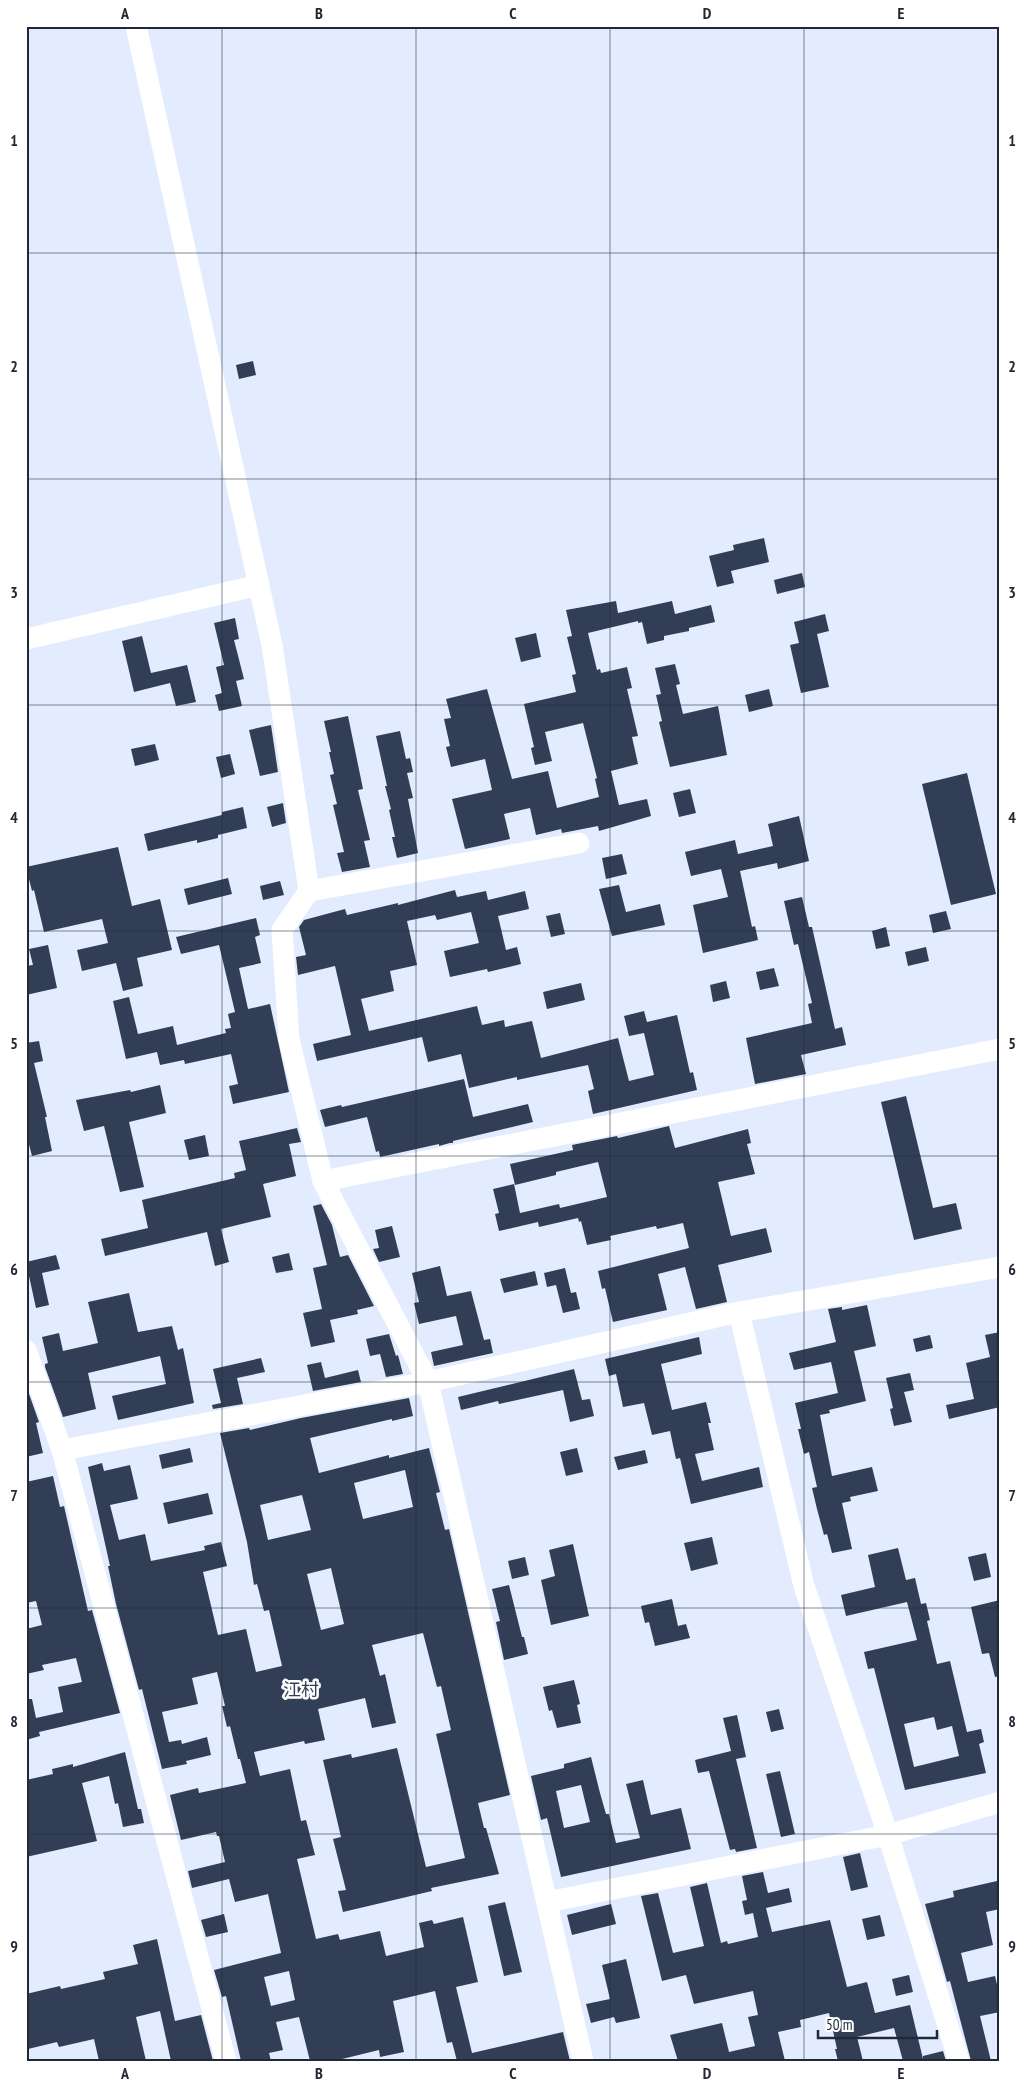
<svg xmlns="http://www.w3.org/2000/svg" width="1026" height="2087" font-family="'PT Sans Narrow','Noto Sans SC',sans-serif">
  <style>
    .building { fill: #313e56; fill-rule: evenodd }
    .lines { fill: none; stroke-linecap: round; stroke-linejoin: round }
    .minor { stroke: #fff; stroke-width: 21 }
    .grid { fill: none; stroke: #222934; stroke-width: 1; stroke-opacity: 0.55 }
    .labels { text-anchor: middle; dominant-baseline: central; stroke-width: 5; stroke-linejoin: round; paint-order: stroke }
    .quarter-label { font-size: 18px; fill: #313e56; stroke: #fff }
    .neatline { fill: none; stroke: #222934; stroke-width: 2 }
    .grid-label { font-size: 16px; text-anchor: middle; font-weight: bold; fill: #222934 }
  </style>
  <rect width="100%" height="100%" fill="#e2ecfe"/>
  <g class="building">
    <polygon points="253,361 256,375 239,379 236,365"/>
    <polygon points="764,538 769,562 731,571 734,583 717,587 709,556 734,550 733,545"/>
    <polygon points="802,573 805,587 777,594 774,580"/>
    <polygon points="616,601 618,613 672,601 675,614 711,605 715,622 689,628 689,631 664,636 664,640 647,644 642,622 638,623 638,621 588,633 597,670 600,669 601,673 627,667 632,688 627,689 638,736 632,737 638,764 611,771 619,805 647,799 651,816 599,831 598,826 562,833 561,829 536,835 530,808 504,814 510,839 465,849 452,799 492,790 485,759 451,767 446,747 450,746 444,719 451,718 446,699 487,689 512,779 548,771 557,808 599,797 595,779 597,778 583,723 545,732 552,761 535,765 531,748 534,747 524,704 576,692 572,675 576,674 567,637 572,636 566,610"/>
    <polygon points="825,614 829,631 817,634 829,687 801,693 790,645 799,643 794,622"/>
    <polygon points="235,618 239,639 234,640 244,679 236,681 242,706 219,711 215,695 222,693 216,667 224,665 214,623"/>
    <polygon points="536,633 541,657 521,662 515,638"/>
    <polygon points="142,636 151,673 187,665 196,702 176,706 170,683 134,692 122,641"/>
    <polygon points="675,664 680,684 676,685 683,714 718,706 727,755 670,767 659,722 662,721 656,695 661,694 655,668"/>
    <polygon points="769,689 773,706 749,712 745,695"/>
    <polygon points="348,716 363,789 358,790 370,840 364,841 370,867 342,872 337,853 344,852 333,805 337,804 330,775 334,774 329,752 331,752 324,721"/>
    <polygon points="271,725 278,772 260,776 249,730"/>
    <polygon points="400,731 406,759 410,758 413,772 407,773 413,798 408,799 418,853 397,858 392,837 395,837 389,810 391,809 385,786 387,786 376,736"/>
    <polygon points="155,744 159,760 135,766 131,749"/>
    <polygon points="230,754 235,774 221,778 216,757"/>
    <polygon points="967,773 996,894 951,905 922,784"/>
    <polygon points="690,789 696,813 679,817 673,793"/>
    <polygon points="283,803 286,823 272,827 267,807"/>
    <polygon points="243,807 247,828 218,835 218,838 197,843 197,840 148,851 144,834 222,815 222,812"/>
    <polygon points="799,816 809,861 778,869 777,863 740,871 752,927 755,926 758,940 703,953 693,905 728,897 721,869 691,876 685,852 735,840 738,854 773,846 768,824"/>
    <polygon points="118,847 132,906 160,899 172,950 137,958 143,986 123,991 116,963 82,971 77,950 108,943 102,919 44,932 34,890 32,891 26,867"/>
    <polygon points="622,854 627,874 606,879 602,858"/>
    <polygon points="228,878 232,894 188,905 184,889"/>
    <polygon points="280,881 284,895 263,900 260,886"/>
    <polygon points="619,885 626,912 660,904 665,925 612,936 599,889"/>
    <polygon points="455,890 457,897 486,891 488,900 525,891 529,909 498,916 506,950 517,947 521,964 488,972 487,969 450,977 444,951 479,943 471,912 437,920 435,915 407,921 417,965 390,971 394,991 361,999 369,1031 477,1006 482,1025 504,1020 505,1027 532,1021 541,1058 618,1038 629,1081 654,1075 644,1033 629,1036 624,1016 644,1011 647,1022 677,1015 690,1073 693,1072 697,1090 593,1114 588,1091 594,1089 588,1065 517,1080 517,1077 469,1088 461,1054 428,1062 422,1037 317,1061 313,1044 351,1035 335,966 298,975 296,957 306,955 299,927 304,920 345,909 347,915 398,903 398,905"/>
    <polygon points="802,897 809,927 812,927 835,1029 842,1027 846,1045 801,1055 806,1074 755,1084 746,1038 812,1023 808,1004 812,1003 798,944 794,945 784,901"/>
    <polygon points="946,911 951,929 933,933 929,915"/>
    <polygon points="560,913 565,934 551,937 546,916"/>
    <polygon points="256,918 260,935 255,937 261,963 239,968 248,1009 270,1004 289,1092 233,1104 229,1086 238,1084 231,1054 185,1064 184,1060 160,1065 157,1052 126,1059 113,1001 129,997 138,1034 173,1026 177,1045 226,1033 225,1029 231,1028 228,1014 235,1012 219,945 181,954 176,937"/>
    <polygon points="886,927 890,946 876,949 872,931"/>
    <polygon points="48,945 57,988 26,995 26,966 33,965 29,949"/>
    <polygon points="926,947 929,961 908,966 905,952"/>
    <polygon points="774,968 779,986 760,990 756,972"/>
    <polygon points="726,981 730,998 713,1002 710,985"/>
    <polygon points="581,983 585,1000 547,1009 543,992"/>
    <polygon points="39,1041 43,1061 34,1063 47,1117 45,1117 52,1151 32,1156 26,1133 26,1043"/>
    <polygon points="464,1079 473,1117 528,1104 533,1122 453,1141 453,1143 450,1143 439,1146 439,1144 380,1157 379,1151 376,1152 367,1117 325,1127 320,1110 341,1105 342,1107"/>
    <polygon points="160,1085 166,1113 129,1122 144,1187 120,1192 104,1126 84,1131 76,1100 130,1090 131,1092"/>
    <polygon points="906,1096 933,1208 956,1203 962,1229 914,1240 881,1102"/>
    <polygon points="669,1126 675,1148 748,1129 751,1143 747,1144 755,1174 718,1182 731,1236 766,1228 772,1252 718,1265 727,1302 696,1309 685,1267 658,1274 667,1310 613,1322 605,1288 602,1289 598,1271 689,1248 683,1223 657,1229 656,1226 610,1236 611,1240 587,1245 581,1221 579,1222 578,1218 539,1227 538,1222 499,1231 495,1214 499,1213 493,1189 514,1184 520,1213 559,1204 560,1208 607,1197 598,1162 556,1172 556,1175 515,1185 510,1164 573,1150 572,1145 617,1136 618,1138"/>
    <polygon points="297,1128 301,1142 289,1144 296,1176 263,1184 271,1217 221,1229 229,1262 215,1266 207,1232 105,1256 101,1239 148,1228 142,1200 235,1178 234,1173 246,1170 239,1141"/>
    <polygon points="205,1135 209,1156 189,1160 184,1140"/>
    <polygon points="321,1204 332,1225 340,1257 348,1255 374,1306 357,1310 358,1314 330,1320 335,1342 311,1347 303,1313 322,1309 313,1268 327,1265 313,1206"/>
    <polygon points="392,1226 400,1257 379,1262 373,1249 379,1248 375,1230"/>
    <polygon points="289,1253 293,1270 276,1273 272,1257"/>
    <polygon points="56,1255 60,1269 42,1273 49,1305 36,1308 29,1276 26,1277 26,1262"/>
    <polygon points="440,1266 447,1296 471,1291 484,1340 490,1339 493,1353 434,1366 431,1352 463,1345 456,1316 419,1324 414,1303 419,1302 412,1273"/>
    <polygon points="565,1268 571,1293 576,1292 580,1309 563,1313 556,1285 547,1287 544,1273"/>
    <polygon points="535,1271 538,1285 504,1293 500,1279"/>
    <polygon points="129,1293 138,1332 172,1326 178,1350 183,1348 194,1403 118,1420 112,1396 166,1384 160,1356 88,1373 96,1409 63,1417 45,1367 45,1364 48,1363 42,1337 59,1333 63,1351 98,1343 88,1302"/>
    <polygon points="867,1305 876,1346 854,1351 866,1401 829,1410 830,1413 820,1415 832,1476 872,1467 878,1491 850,1497 851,1501 842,1503 852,1549 832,1553 827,1534 824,1535 817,1509 812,1488 817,1487 809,1452 804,1454 798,1429 801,1429 795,1403 838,1393 831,1362 794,1370 789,1353 836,1342 828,1309 842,1307 842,1310"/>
    <polygon points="1000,1332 1000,1407 949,1419 946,1405 974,1399 966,1363 990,1357 985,1335"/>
    <polygon points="389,1334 396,1356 398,1355 403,1374 386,1377 380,1354 370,1356 366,1339"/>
    <polygon points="930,1335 933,1348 916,1352 913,1339"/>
    <polygon points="699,1337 702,1354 661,1364 672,1410 706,1402 711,1423 708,1423 714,1450 695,1454 702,1481 759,1467 763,1487 691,1504 680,1458 676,1459 670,1431 652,1435 644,1403 623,1407 616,1374 609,1376 605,1359"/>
    <polygon points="261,1358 265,1372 237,1378 243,1404 213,1409 212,1405 221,1403 213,1369"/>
    <polygon points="321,1362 325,1378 358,1370 361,1382 313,1391 307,1365"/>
    <polygon points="574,1369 582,1400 590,1399 594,1416 570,1422 563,1390 499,1404 498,1401 461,1410 458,1397"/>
    <polygon points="910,1373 914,1390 904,1392 912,1422 894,1426 890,1409 893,1408 886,1378"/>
    <polygon points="28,1391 39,1422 36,1423 43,1453 26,1457"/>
    <path d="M409 1398 413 1416 392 1421V1419L310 1438 319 1473 389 1455V1458L429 1448 440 1492 436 1493 445 1530 449 1529 510 1795 478 1803 484 1828H486L499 1874 431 1888 432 1891 343 1912 338 1891 346 1890 333 1839 341 1837 323 1760 351 1754 352 1758 397 1748 426 1867 465 1858 436 1734 451 1730 441 1686 437 1687 423 1633 372 1645 380 1676 385 1674 396 1723 372 1728 365 1698 318 1709 325 1740 305 1744 304 1741 254 1752 260 1776 290 1769 301 1821 306 1820 315 1855 297 1859 316 1939 338 1934 340 1940 380 1931 386 1956 424 1947 419 1923 432 1920 434 1924 463 1917 478 1982 456 1987 472 2053 563 2032 570 2061H457L452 2042 447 2043 435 1991 393 2001 404 2052 380 2057 379 2050 334 2061H310L299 2017 276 2022 283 2050 269 2053 271 2061H241L226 1996 222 1997 214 1970 281 1953 268 1894 235 1902 229 1879 192 1888 188 1871 225 1862 219 1836H217L216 1832 181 1840 170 1795 198 1788 199 1793 246 1783 240 1759H238L230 1726 227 1727 222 1706H225L217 1672 192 1678 198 1704 162 1712 169 1742 181 1740 182 1744 207 1737 211 1755 186 1761 187 1764 162 1769 142 1689 139 1690 116 1604 108 1566H110L88 1467 102 1463 104 1471 130 1465 138 1499 110 1505 119 1540 145 1534 151 1561 205 1550 204 1546 221 1542 227 1566 203 1572 218 1635 246 1629 256 1672 282 1666 269 1610 264 1611 257 1584 254 1585 247 1542 220 1433 249 1428 250 1430 301 1418ZM405 1470 413 1507 363 1519 354 1483ZM302 1495 311 1530 268 1540 260 1505ZM331 1568 344 1624 321 1630 307 1574ZM289 1971 295 2000 271 2006 264 1977Z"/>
    <polygon points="190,1448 193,1462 162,1469 159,1455"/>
    <polygon points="577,1448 583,1472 566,1476 560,1452"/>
    <polygon points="645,1450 648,1463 618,1470 614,1457"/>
    <polygon points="53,1476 60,1507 64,1506 88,1611 92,1610 120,1713 39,1732 40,1736 26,1740 26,1699 32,1699 36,1718 63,1712 58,1687 82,1682 76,1658 42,1665 44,1670 26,1674 26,1629 42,1625 36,1601 26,1603 26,1482"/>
    <polygon points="208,1493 213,1514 168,1524 163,1503"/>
    <polygon points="712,1537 718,1564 691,1571 684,1543"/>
    <polygon points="573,1544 589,1616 551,1625 541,1580 555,1576 549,1550"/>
    <path d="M898 1548 906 1580 915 1578 921 1604 926 1603 930 1620 927 1621 937 1664 950 1661 967 1732 981 1729 984 1742 979 1744 986 1773 905 1790 874 1668 868 1669 864 1652 917 1640 907 1602 846 1616 841 1595 875 1587 868 1555ZM934 1717 937 1730 952 1726 959 1756 914 1767 904 1724Z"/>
    <polygon points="986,1553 991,1577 974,1581 968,1557"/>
    <polygon points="525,1557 529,1575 512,1579 508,1561"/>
    <polygon points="509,1585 522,1637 524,1637 528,1654 504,1660 496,1622 500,1621 492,1589"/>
    <polygon points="672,1599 678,1626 686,1624 690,1638 655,1646 649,1622 645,1623 641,1606"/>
    <polygon points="1000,1600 1000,1676 995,1677 989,1653 982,1654 971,1607"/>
    <polygon points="574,1680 580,1704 577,1705 581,1723 557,1728 552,1710 549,1711 543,1687"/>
    <polygon points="779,1709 784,1729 771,1732 766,1712"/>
    <polygon points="737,1715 746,1757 736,1759 757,1848 736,1852 735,1849 730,1850 709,1771 698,1773 695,1760 731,1751 723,1718"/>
    <polygon points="125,1752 138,1809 141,1809 144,1823 123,1827 118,1803 115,1804 109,1776 82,1783 97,1841 26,1857 26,1780 53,1774 52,1769 73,1764 73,1767"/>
    <path d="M591 1757 600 1793 606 1814H609L616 1843 640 1838 626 1784 643 1780 651 1815 681 1808 691 1849 561 1877 547 1818 541 1820 531 1776 564 1768V1764ZM581 1785 590 1822 564 1828 556 1791Z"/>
    <polygon points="780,1771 795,1834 781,1837 766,1774"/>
    <polygon points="860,1853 868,1887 851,1891 843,1857"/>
    <polygon points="763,1872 768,1893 789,1888 792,1902 766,1908 772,1932 830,1920 847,1987 867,1982 875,2013 910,2005 923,2059 923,2056 943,2051 946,2061 903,2061 894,2028 857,2037 863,2061 838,2061 835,2049 837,2049 829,2013 800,2020 801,2027 778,2032 785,2061 678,2061 670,2035 722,2023 729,2052 755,2046 748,2017 758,2015 753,1991 694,2004 686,1975 662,1981 641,1896 658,1893 673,1953 704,1946 690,1887 707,1883 721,1943 727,1941 728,1944 758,1937 753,1913 745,1915 742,1901 747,1900 742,1876"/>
    <polygon points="997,1881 1000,1892 1000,1909 986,1912 993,1945 961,1953 968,1982 995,1976 1000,1997 1000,2012 980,2016 991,2061 971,2061 950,1981 947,1982 925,1904 954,1897 953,1891"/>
    <polygon points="505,1902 522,1972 504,1976 488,1906"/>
    <polygon points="611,1904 616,1924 572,1935 567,1915"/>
    <polygon points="224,1914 228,1932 206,1937 201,1920"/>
    <polygon points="880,1915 885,1936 867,1940 862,1919"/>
    <polygon points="157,1939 175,2021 201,2015 213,2061 171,2061 160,2011 136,2017 146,2061 99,2061 94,2039 59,2047 57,2042 28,2049 26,2027 29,2027 26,2014 26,1994 60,1986 61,1989 105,1979 103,1972 138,1964 133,1945"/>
    <polygon points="626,1959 640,2018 616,2023 614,2017 591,2023 586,2004 610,1999 602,1965"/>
    <polygon points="909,1975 913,1992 896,1996 892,1979"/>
  </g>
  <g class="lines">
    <g class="minor">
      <polyline points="136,26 272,645 309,891 282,930 289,1039 323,1181 428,1382 583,2061"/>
      <polyline points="26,639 259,585"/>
      <polyline points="309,891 579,843"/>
      <polyline points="323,1181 1000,1049"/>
      <polyline points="739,1312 804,1586 888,1835 959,2061"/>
      <polyline points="26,1350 62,1450 226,2061"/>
      <polyline points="62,1450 428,1382 739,1312 1000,1267"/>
      <polyline points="547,1902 888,1835 1000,1802"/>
    </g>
  </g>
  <path class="grid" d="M222 26V2061M416 26V2061M610 26V2061M804 26V2061M26 253H1000M26 479H1000M26 705H1000M26 931H1000M26 1156H1000M26 1382H1000M26 1608H1000M26 1834H1000"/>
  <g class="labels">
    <g class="quarter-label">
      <text x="301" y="1689">江村</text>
    </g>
  </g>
  <rect width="1026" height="2087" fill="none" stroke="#ffffff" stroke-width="55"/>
  <path d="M818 2030v8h119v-8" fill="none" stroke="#222934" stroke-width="2.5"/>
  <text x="826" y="2030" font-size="15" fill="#222934" stroke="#ffffff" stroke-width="4" paint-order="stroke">50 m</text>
  <rect x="28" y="28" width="970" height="2032" class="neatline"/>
  <g class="grid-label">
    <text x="125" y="19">A</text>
    <text x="319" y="19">B</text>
    <text x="513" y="19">C</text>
    <text x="707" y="19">D</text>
    <text x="901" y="19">E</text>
    <text x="14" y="146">1</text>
    <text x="1012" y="146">1</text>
    <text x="14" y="372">2</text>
    <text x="1012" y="372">2</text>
    <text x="14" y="598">3</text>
    <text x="1012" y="598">3</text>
    <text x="14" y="823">4</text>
    <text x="1012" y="823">4</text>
    <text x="14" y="1049">5</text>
    <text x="1012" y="1049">5</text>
    <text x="14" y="1275">6</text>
    <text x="1012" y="1275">6</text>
    <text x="14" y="1501">7</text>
    <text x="1012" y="1501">7</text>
    <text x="14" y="1727">8</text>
    <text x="1012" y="1727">8</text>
    <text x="14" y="1952">9</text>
    <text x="1012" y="1952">9</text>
    <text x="125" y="2079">A</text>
    <text x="319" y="2079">B</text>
    <text x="513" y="2079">C</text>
    <text x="707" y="2079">D</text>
    <text x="901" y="2079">E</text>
  </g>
</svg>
